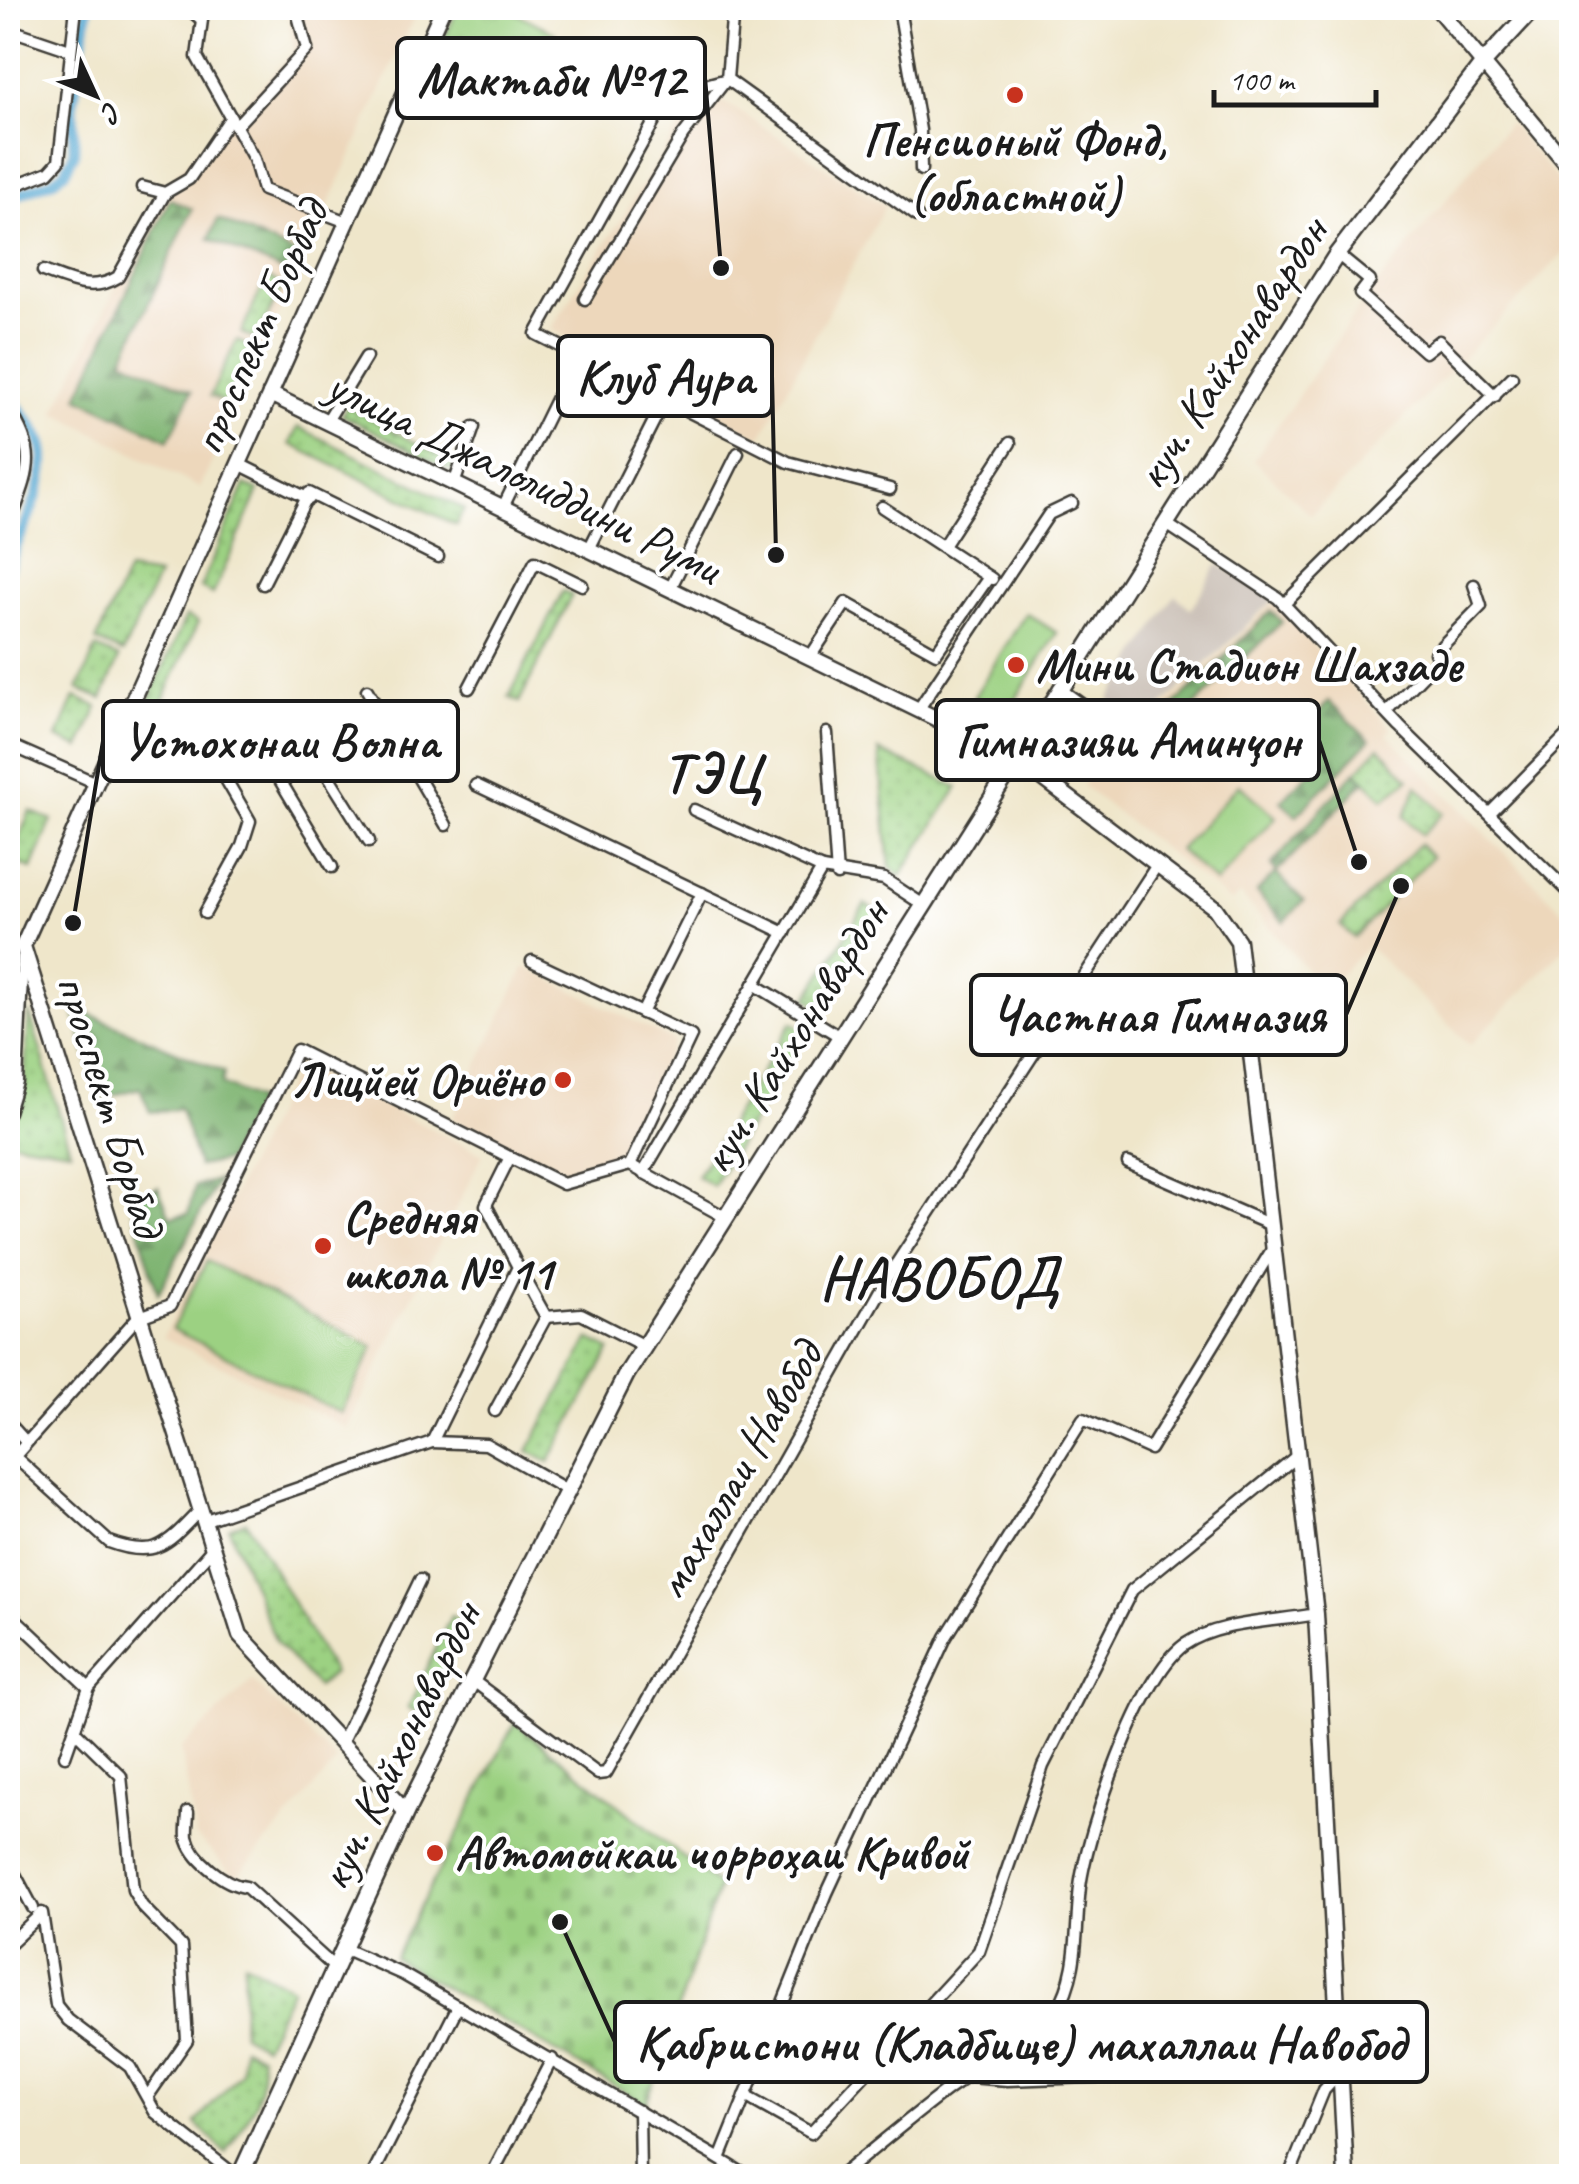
<svg xmlns="http://www.w3.org/2000/svg" width="1579" height="2184" font-family="Caveat,sans-serif">
  <style>
    .built { fill: #edd7bb }
    .industrial { fill: #ccc2b9 }
    .grass { fill: url(#grass-dots); stroke: #5c764f; stroke-width: 2.5 }
    .forest { fill: url(#forest-firs); stroke: #4c6846; stroke-width: 2.5 }
    .cemetery { fill: url(#cemetery-stones); stroke: #5c764f; stroke-width: 2.5 }
    .park { fill: url(#park-tufts); stroke: #5c764f; stroke-width: 2.5 }
    .pitch { fill: #9cd182; stroke: #5c764f; stroke-width: 2.5 }
    .lines { fill: none; stroke-linecap: round; stroke-linejoin: round }
    .canal { stroke: #58a9d2; stroke-width: 11 }
    .street-casing { stroke: #3c3a36; stroke-width: 15 }
    .secondary-casing { stroke: #3c3a36; stroke-width: 19 }
    .primary-casing { stroke: #3c3a36; stroke-width: 20 }
    .street { stroke: #fff; stroke-width: 10 }
    .secondary { stroke: #fff; stroke-width: 14 }
    .primary { stroke: #fff; stroke-width: 15 }
    .poi-dot { fill: #c8321e; stroke: #fff; stroke-width: 4 }
    .labels { text-anchor: middle; dominant-baseline: central; stroke-width: 8; stroke-linejoin: round; paint-order: stroke }
    .poi-label { font-size: 48px; font-weight: bold; fill: #1c1c1c; stroke: #fff; text-anchor: start }
    .street-label { font-size: 48px; fill: #1c1c1c; stroke: #fff }
    .district-label { font-size: 58px; font-weight: bold; letter-spacing: 2.5px; fill: #1c1c1c; stroke: #fff }
    .leader { fill: none; stroke: #1c1c1c; stroke-width: 4 }
    .callout-dot { fill: #1c1c1c; stroke: #fff; stroke-width: 4 }
    .callout { fill: #fff; stroke: #1c1c1c; stroke-width: 4 }
    .callout-label { font-size: 50px; text-anchor: middle; font-weight: bold; fill: #1c1c1c }
  </style>
  <defs>
    <pattern id="grass-dots" width="8" height="8" patternUnits="userSpaceOnUse" patternTransform="scale(2.5)"><rect width="8" height="8" fill="#9cd182"/><path d="M2 2h.1M6 6h.1" fill="none" stroke="#86b370" stroke-width="1.8" stroke-linecap="round"/></pattern>
    <pattern id="forest-firs" width="22" height="20" patternUnits="userSpaceOnUse" patternTransform="scale(2.5)"><rect width="22" height="20" fill="#7db370"/><path d="M5 1l3.5 6h-7zM16 11l3.5 6h-7z" fill="#66915b"/></pattern>
    <pattern id="cemetery-stones" width="16" height="16" patternUnits="userSpaceOnUse" patternTransform="scale(2.5)"><rect width="16" height="16" fill="#9cd182"/><path d="M2 7V4a2 2 0 0 1 4 0v3zM10 15v-3a2 2 0 0 1 4 0v3z" fill="#86b370"/></pattern>
    <pattern id="park-tufts" width="24" height="20" patternUnits="userSpaceOnUse" patternTransform="scale(2.5)"><rect width="24" height="20" fill="#9cd182"/><path d="M3 7l-1-3M5 7V3M7 7l1-3M15 17l-1-3M17 17v-4M19 17l1-3" fill="none" stroke="#86b370"/></pattern>
  </defs>
  <rect width="100%" height="100%" fill="#fff"/>
  <filter id="ink" filterUnits="userSpaceOnUse"><feTurbulence type="fractalNoise" baseFrequency=".01" numOctaves="2"/><feDisplacementMap in="SourceGraphic" scale="20" xChannelSelector="R" yChannelSelector="G"/><feConvolveMatrix kernelMatrix="1 2 1 2 8 2 1 2 1" color-interpolation-filters="sRGB"/></filter>
  <filter id="wash" filterUnits="userSpaceOnUse"><feTurbulence type="fractalNoise" baseFrequency=".0048" numOctaves="4" result="noise"/><feDisplacementMap in="SourceGraphic" scale="40" xChannelSelector="R" yChannelSelector="G"/><feGaussianBlur stdDeviation="2.25" result="paint"/><feColorMatrix in="noise" values="0 0 0 0 0 0 0 0 0 0 0 0 0 0 0 0 0 1.4 0 .05"/><feComposite in="paint" operator="in"/></filter>
  <g filter="url(#wash)">
    <rect width="100%" height="100%" fill="#efe6ca"/>
    <g class="built">
      <polygon points="287,8 418,8 200,488 55,412 165,186 294,52"/>
      <polygon points="704,89 885,206 761,437 551,329"/>
      <polygon points="1509,123 1571,195 1571,246 1311,515 1254,460 1365,299"/>
      <polygon points="1273,602 1391,728 1387,734 1571,920 1571,942 1470,1045 1368,946 1325,990 1240,894 1231,902 1082,785"/>
      <polygon points="525,967 674,1041 619,1156 573,1174 452,1119"/>
      <polygon points="298,1064 483,1154 347,1428 163,1337"/>
      <polygon points="252,1681 337,1761 236,1878 196,1836 181,1749"/>
    </g>
    <polygon class="industrial" points="1218,564 1274,599 1138,729 1109,699 1175,595 1191,609"/>
    <g class="grass">
      <polygon points="267,277 283,285 256,340 241,333"/>
      <polygon points="237,340 253,348 226,403 210,396"/>
      <polygon points="347,406 455,464 452,471 342,415"/>
      <polygon points="298,427 464,509 456,525 290,444"/>
      <polygon points="245,485 259,491 213,594 200,588"/>
      <polygon points="128,571 158,576 123,653 96,641"/>
      <polygon points="563,591 572,595 519,702 509,697"/>
      <polygon points="186,616 198,622 147,736 135,731"/>
      <polygon points="96,648 119,658 102,699 78,689"/>
      <polygon points="75,697 98,707 80,748 57,738"/>
      <polygon points="1379,747 1409,779 1384,799 1356,772"/>
      <polygon points="879,751 958,787 901,876 890,867"/>
      <polygon points="1417,786 1443,813 1422,835 1404,817"/>
      <polygon points="30,811 52,820 32,869 10,860"/>
      <polygon points="1419,844 1432,857 1354,938 1340,925"/>
      <polygon points="865,904 880,913 821,1007 807,998"/>
      <polygon points="29,1011 70,1150 8,1141 24,1087"/>
      <polygon points="792,1022 807,1032 713,1186 697,1176"/>
      <polygon points="589,1339 610,1350 549,1462 528,1451"/>
      <polygon points="246,1521 333,1673 317,1687 276,1642 229,1528"/>
      <polygon points="451,1616 470,1625 425,1715 408,1708"/>
      <polygon points="244,1962 292,1988 264,2046 242,2034"/>
      <path d="M243 2047 260 2055C267 2094 247 2122 225 2153L196 2123 241 2072Z"/>
    </g>
    <g class="forest">
      <polygon points="170,199 192,209 123,359 192,391 169,440 78,397"/>
      <polygon points="218,219 296,254 288,273 209,239"/>
      <polygon points="1271,611 1282,622 1176,724 1166,713"/>
      <polygon points="1329,701 1370,740 1296,816 1281,801 1322,760 1298,735"/>
      <polygon points="1355,772 1365,781 1277,872 1271,865"/>
      <polygon points="1276,873 1304,901 1284,922 1256,892"/>
      <polygon points="73,1007 224,1072 222,1084 257,1100 226,1161 198,1166 180,1109 150,1112 140,1088 99,1099"/>
      <polygon points="218,1180 158,1294 130,1200 158,1187 170,1217 188,1214 195,1186"/>
    </g>
    <polygon class="cemetery" points="515,1722 719,1886 646,2104 394,1958"/>
    <polygon class="park" points="458,8 507,8 555,33 516,114 430,70"/>
    <g class="pitch">
      <polygon points="1026,613 1057,633 1005,716 974,697"/>
      <polygon points="1239,784 1276,817 1216,883 1179,850"/>
      <polygon points="207,1261 374,1347 341,1413 172,1329"/>
    </g>
    <g class="lines">
      <g class="canal">
        <polyline points="8,199 52,181 65,171 74,154 73,103 88,8"/>
        <path d="M8 394C18 408 34 424 40 440 56 478 17 532 8 570"/>
      </g>
    </g>
  </g>
  <g filter="url(#ink)">
    <g class="lines">
      <defs>
        <g id="street">
          <polyline points="188,8 202,20 197,57 254,159 263,190 347,222"/>
          <polyline points="733,8 727,79 917,216"/>
          <polyline points="899,8 920,130 921,170"/>
          <polyline points="1228,8 1246,8"/>
          <polyline points="14,31 70,50"/>
          <polyline points="727,79 669,95 536,334 788,462 890,489"/>
          <polyline points="236,126 307,49 296,8"/>
          <polyline points="142,187 165,193 189,179 231,117"/>
          <polyline points="8,188 49,172 59,161 76,8"/>
          <polyline points="1337,254 1370,281 1360,294 1425,352 1439,341 1495,396"/>
          <path d="M43 271C70 281 92 293 118 277L165 193"/>
          <polyline points="585,299 683,135 726,80"/>
          <path d="M8 408C42 457 26 476 8 529"/>
          <polyline points="327,421 366,357"/>
          <polyline points="239,464 309,499"/>
          <polyline points="454,484 474,427"/>
          <polyline points="503,507 572,367"/>
          <polyline points="882,507 992,579"/>
          <polyline points="1165,523 1278,598 1400,727 1572,895"/>
          <polyline points="943,546 1010,443"/>
          <polyline points="589,549 658,413"/>
          <polyline points="263,584 309,493 438,557"/>
          <polyline points="670,589 738,453"/>
          <polyline points="1284,604 1512,377"/>
          <polyline points="1435,653 1481,606 1474,585"/>
          <polyline points="810,657 846,603 936,653 989,577"/>
          <polyline points="469,688 535,562 582,585"/>
          <polyline points="1059,688 1116,729"/>
          <polyline points="367,690 446,825"/>
          <polyline points="918,710 1049,514 1072,503"/>
          <polyline points="1387,712 1440,658"/>
          <polyline points="295,723 369,841"/>
          <polyline points="827,733 837,875"/>
          <polyline points="8,744 96,783"/>
          <polyline points="263,752 332,867"/>
          <polyline points="1069,761 1097,711"/>
          <polyline points="476,785 785,933"/>
          <polyline points="694,810 822,869"/>
          <polyline points="1490,813 1567,735 1572,739"/>
          <polyline points="205,913 242,846 250,821 217,764"/>
          <polyline points="532,961 691,1036 630,1165"/>
          <polyline points="754,984 839,1036"/>
          <polyline points="642,1013 702,893"/>
          <polyline points="8,1112 17,1082 23,957"/>
          <polyline points="1128,1163 1271,1225"/>
          <polyline points="643,1173 822,869 884,879 922,904"/>
          <polyline points="546,1317 581,1314 644,1346"/>
          <polyline points="495,1411 546,1317 518,1267"/>
          <polyline points="8,1422 26,1442"/>
          <polyline points="432,1442 486,1444 567,1490"/>
          <path d="M15 1457 109 1542C157 1560 168 1543 200 1510"/>
          <polyline points="8,1464 137,1318 170,1306 297,1050 563,1184 630,1165 725,1217"/>
          <polyline points="203,1521 432,1442 518,1267 486,1205 510,1157"/>
          <polyline points="8,1612 89,1688"/>
          <polyline points="472,1680 598,1774 606,1773 887,1278 1157,865"/>
          <polyline points="8,1709 8,1762"/>
          <polyline points="77,1733 121,1776 133,1890 142,1906 181,1946 187,2040 148,2096"/>
          <polyline points="341,1743 420,1580"/>
          <polyline points="65,1756 89,1688 213,1548"/>
          <path d="M188 1812C188 1820 186 1830 187 1837 192 1859 225 1885 246 1887L334 1967"/>
          <polyline points="8,1861 33,1908"/>
          <polyline points="8,1945 42,1913 56,2005 68,2020 130,2067 155,2112 236,2176"/>
          <polyline points="343,1948 404,1975 720,2159 827,1893 946,1637 1083,1419 1150,1449 1273,1248"/>
          <polyline points="970,2077 1007,2080 1341,2068"/>
          <polyline points="745,2096 811,2133 979,1951 1043,1766 1132,1590 1298,1455"/>
          <polyline points="639,2111 640,2176"/>
          <polyline points="716,2157 747,2176"/>
          <polyline points="372,2176 458,2006"/>
          <polyline points="491,2176 552,2059"/>
          <path d="M840 2176C875 2148 910 2118 946 2091 981 2064 1032 2052 1056 2012 1080 1973 1075 1930 1080 1887 1087 1832 1139 1678 1184 1645 1219 1621 1275 1622 1316 1614"/>
          <polyline points="1289,2176 1324,2090 1341,2072"/>
        </g>
        <g id="secondary">
          <polyline points="1437,8 1572,170"/>
          <polyline points="270,394 1015,757 1215,908 1238,941 1316,1614 1346,2176"/>
          <polyline points="406,1812 240,1635 23,946 443,8"/>
        </g>
        <polyline id="primary" points="240,2176 406,1812 626,1375 1337,254 1484,62 1534,8"/>
      </defs>
      <use href="#street" class="street-casing"/>
      <use href="#secondary" class="secondary-casing"/>
      <use href="#primary" class="primary-casing"/>
      <use href="#street" class="street"/>
      <use href="#secondary" class="secondary"/>
      <use href="#primary" class="primary"/>
    </g>
  </g>
  <g class="poi-dot">
    <circle cx="1015" cy="95" r="10"/>
    <circle cx="1016" cy="665" r="10"/>
    <circle cx="563" cy="1080" r="10"/>
    <circle cx="323" cy="1246" r="10"/>
    <circle cx="435" cy="1853" r="10"/>
  </g>
  <g class="labels">
    <g class="poi-label">
      <text x="1015" y="140" text-anchor="middle">Пенсионый Фонд,<tspan x="1015" dy="55">(областной)</tspan></text>
      <text x="1036" y="665">Мини Стадион Шахзаде</text>
      <text x="543" y="1080" text-anchor="end">Лицйей Ориёно</text>
      <text x="343" y="1218">Средняя<tspan x="343" dy="55">школа № 11</tspan></text>
      <text x="455" y="1853">Автомойкаи чорроҳаи Кривой</text>
    </g>
    <g class="street-label">
      <text transform="translate(259 327) rotate(-66)">проспект Борбад</text>
      <text transform="translate(1231 353) rotate(-57)">куч. Кайхонавардон</text>
      <text transform="translate(524 476) rotate(26)">улица Джалолиддини Руми</text>
      <text transform="translate(794 1036) rotate(-58)">куч. Кайхонавардон</text>
      <text transform="translate(111 1105) rotate(73)">проспект Борбад</text>
      <text transform="translate(738 1470) rotate(-60)">махаллаи Навобод</text>
      <text transform="translate(399 1746) rotate(-64)">куч. Кайхонавардон</text>
    </g>
    <g class="district-label">
      <text x="713" y="772">ТЭЦ</text>
      <text x="940" y="1277">НАВОБОД</text>
    </g>
  </g>
  <path class="leader" d="M721 268L705 78M776 555L772 376M1359 862L1319 740M73 923L103 741M1401 886L1346 1015M560 1922L615 2042"/>
  <g class="callout-dot">
    <circle cx="721" cy="268" r="10"/>
    <circle cx="776" cy="555" r="10"/>
    <circle cx="1359" cy="862" r="10"/>
    <circle cx="73" cy="923" r="10"/>
    <circle cx="1401" cy="886" r="10"/>
    <circle cx="560" cy="1922" r="10"/>
  </g>
  <g class="callout">
    <rect x="397" y="38" width="308" height="80" rx="10"/>
    <rect x="558" y="336" width="214" height="80" rx="10"/>
    <rect x="936" y="700" width="383" height="80" rx="10"/>
    <rect x="103" y="701" width="355" height="80" rx="10"/>
    <rect x="971" y="975" width="375" height="80" rx="10"/>
    <rect x="615" y="2002" width="812" height="80" rx="10"/>
  </g>
  <g class="callout-label">
    <text x="551" y="96">Мактаби №12</text>
    <text x="665" y="394">Клуб Аура</text>
    <text x="1128" y="757">Гимназияи Аминҷон</text>
    <text x="280" y="758">Устохонаи Волна</text>
    <text x="1158" y="1032">Частная Гимназия</text>
    <text x="1021" y="2060">Қабристони (Кладбище) махаллаи Навобод</text>
  </g>
  <rect width="1579" height="2184" fill="none" stroke="#fff" stroke-width="40"/>
  <g transform="translate(95 95) rotate(134)" stroke="#ffffff" stroke-width="8" paint-order="stroke">
  <path d="M0-8L18 38L0 25L-18 38Z" fill="#1c1c1c"/>
  <text y="-15" font-size="28" font-weight="bold" text-anchor="middle" fill="#1c1c1c">С</text>
  </g>
  <path d="M1214 90v15h162v-15" fill="none" stroke="#1c1c1c" stroke-width="5"/>
  <text x="1229" y="90" font-size="30" fill="#1c1c1c" stroke="#ffffff" stroke-width="8" paint-order="stroke">100 m</text>
</svg>
